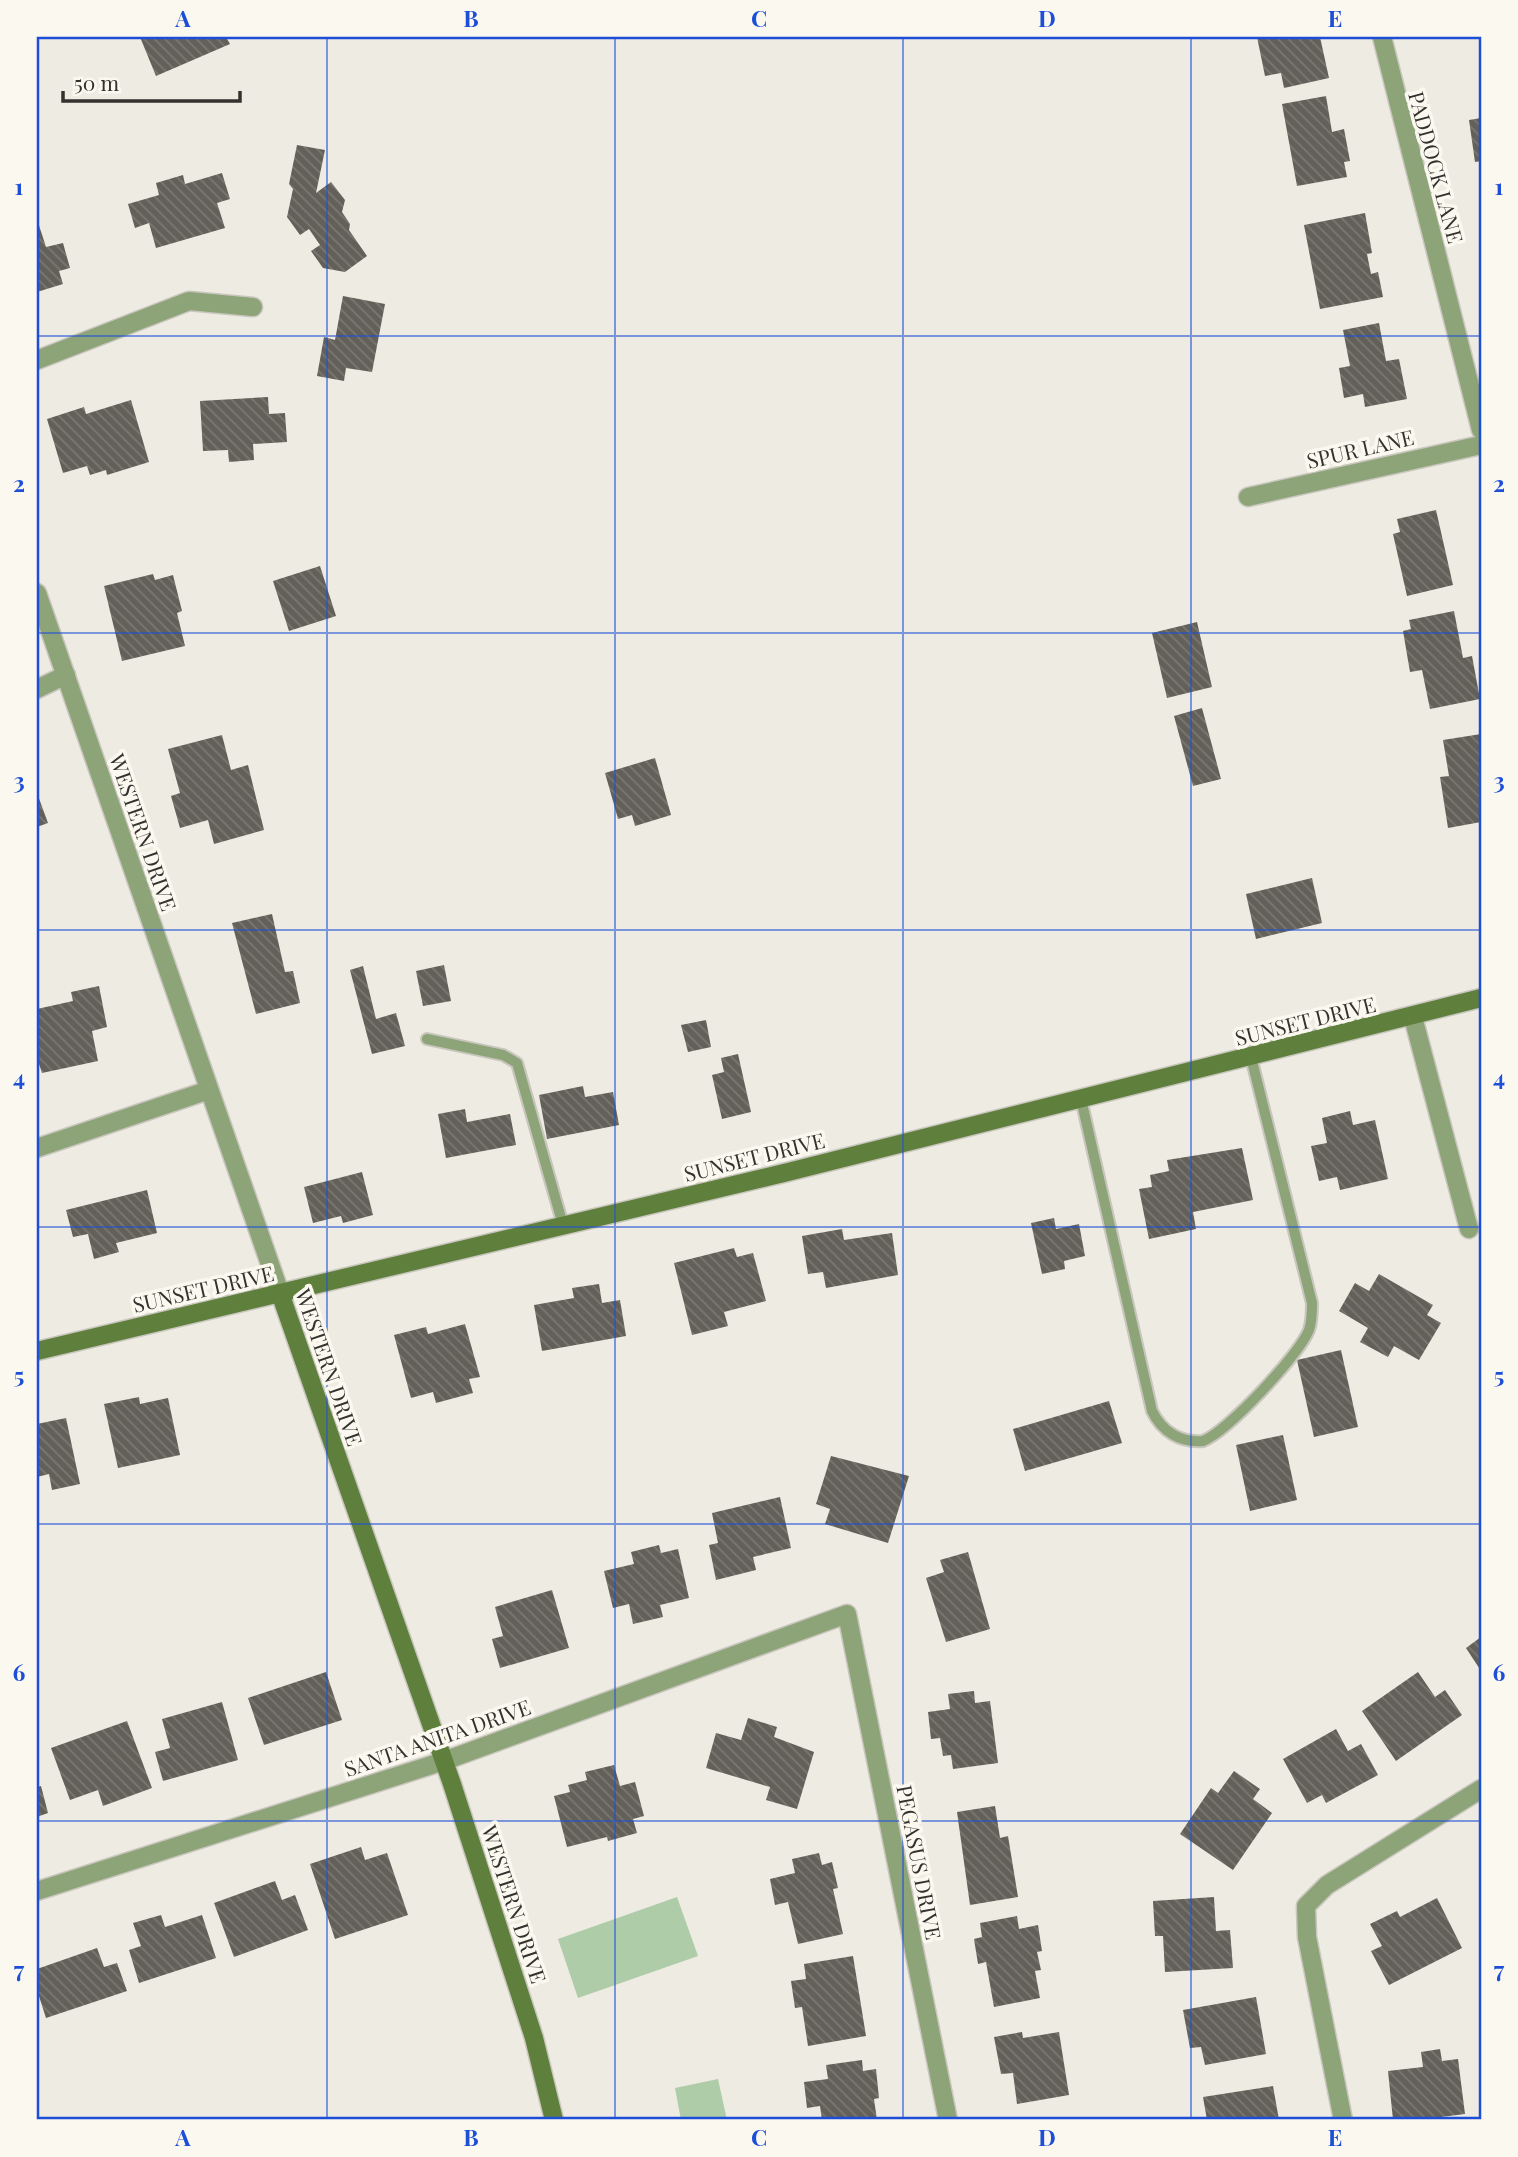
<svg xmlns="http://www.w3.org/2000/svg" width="1518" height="2157" font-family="'Playfair Display',serif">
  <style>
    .park { fill: #afcca8 }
    .building { fill: url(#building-back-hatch) }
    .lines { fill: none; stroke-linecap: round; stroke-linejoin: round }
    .lane-casing { stroke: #c9c6be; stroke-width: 14 }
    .street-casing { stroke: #c9c6be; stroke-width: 21 }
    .secondary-casing { stroke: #c9c6be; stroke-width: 21 }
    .lane { stroke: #8ca477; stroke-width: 10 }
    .street { stroke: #8ca477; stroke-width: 18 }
    .secondary { stroke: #5f803d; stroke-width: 18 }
    .grid { fill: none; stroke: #1d4ed8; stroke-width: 2; stroke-opacity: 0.55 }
    .labels { text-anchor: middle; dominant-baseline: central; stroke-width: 7; stroke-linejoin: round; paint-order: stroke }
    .street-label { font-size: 21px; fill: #33322e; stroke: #fbf8ef }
    .neatline { fill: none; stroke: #1d4ed8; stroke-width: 2.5 }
    .grid-label { font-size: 23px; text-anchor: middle; font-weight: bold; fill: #1d4ed8 }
  </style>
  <defs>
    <pattern id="building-back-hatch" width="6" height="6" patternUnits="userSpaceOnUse" patternTransform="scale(1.75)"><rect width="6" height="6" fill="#626058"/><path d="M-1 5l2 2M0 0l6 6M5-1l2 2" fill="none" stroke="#7a7872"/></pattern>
  </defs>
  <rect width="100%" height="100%" fill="#eeebe2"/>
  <g class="park">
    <polygon points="677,1897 698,1956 578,1998 558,1939"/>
    <polygon points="718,2079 727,2120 681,2120 675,2088"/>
  </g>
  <g class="building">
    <polygon points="140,37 226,37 230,44 156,76"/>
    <polygon points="1257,37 1320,37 1329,78 1284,88 1281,73 1265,76"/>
    <polygon points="1326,96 1332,132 1344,129 1350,161 1344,162 1347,177 1297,186 1282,104"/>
    <polygon points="1481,118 1481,161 1475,162 1469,120"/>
    <polygon points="297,145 325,150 316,193 331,182 345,200 342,212 350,224 349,230 367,256 345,272 323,268 311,251 320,245 309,229 300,235 287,217 293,189 289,184"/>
    <polygon points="222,173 230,199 217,203 225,228 156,248 149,223 135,228 128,204 159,195 156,183 183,175 185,184"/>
    <polygon points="1365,213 1372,253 1367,254 1371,274 1378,272 1383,297 1320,309 1304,225"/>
    <polygon points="37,219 46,247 63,243 70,268 59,271 63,284 37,292"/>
    <polygon points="343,296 385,304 372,372 346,368 344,381 317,376 324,337 335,340"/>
    <polygon points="1379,323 1386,361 1399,359 1407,399 1365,407 1363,394 1344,398 1339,368 1350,366 1343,330"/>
    <polygon points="268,397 269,414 285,413 287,442 253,444 254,460 229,462 228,450 203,451 200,401"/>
    <polygon points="131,400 149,462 107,475 106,470 90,475 87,466 63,473 47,419 84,407 86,414"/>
    <polygon points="1436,510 1453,585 1407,596 1393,534 1400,532 1397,519"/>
    <polygon points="320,566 336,616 289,631 273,581"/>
    <polygon points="153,574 155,580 173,575 182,611 177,613 185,646 122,661 104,586"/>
    <polygon points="1454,611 1463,658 1472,656 1480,699 1430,709 1422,670 1410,672 1403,631 1411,629 1409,620"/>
    <polygon points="1197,622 1212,687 1167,698 1152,633"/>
    <polygon points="1202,708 1221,779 1193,786 1174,716"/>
    <polygon points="1481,734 1481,822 1448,828 1440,777 1449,776 1443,740"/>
    <polygon points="222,735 231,770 248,765 264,830 214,844 208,820 180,828 171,796 180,793 168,749"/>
    <polygon points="655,758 671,815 635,826 632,815 618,819 605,773"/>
    <polygon points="37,793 48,823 37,827"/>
    <polygon points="1312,878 1322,923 1256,939 1246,894"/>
    <polygon points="272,914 285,972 293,971 300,1003 256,1014 232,923"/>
    <polygon points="444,965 451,1001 423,1006 416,971"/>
    <polygon points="363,966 376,1019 396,1013 405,1046 372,1054 350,970"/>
    <polygon points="99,986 107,1027 92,1031 98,1061 42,1073 37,1058 37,1009 73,1001 71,992"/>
    <polygon points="706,1020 711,1047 688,1052 681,1025"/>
    <polygon points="738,1054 751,1112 722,1119 712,1075 724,1072 721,1058"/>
    <polygon points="583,1086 585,1097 613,1092 619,1125 547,1139 539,1095"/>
    <polygon points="465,1109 467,1122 510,1114 516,1145 446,1158 438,1114"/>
    <polygon points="1350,1111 1353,1125 1375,1120 1388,1179 1340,1190 1337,1177 1319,1181 1311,1146 1327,1143 1322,1118"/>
    <polygon points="1242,1148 1253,1200 1193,1212 1196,1229 1149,1239 1139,1189 1152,1187 1150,1175 1169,1171 1167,1160"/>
    <polygon points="362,1172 373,1215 343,1223 341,1216 313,1223 304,1187"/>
    <polygon points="147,1190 157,1233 116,1243 119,1252 94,1259 88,1234 73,1237 66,1210"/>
    <polygon points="1054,1218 1056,1229 1079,1224 1085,1256 1064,1261 1065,1269 1042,1274 1031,1223"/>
    <polygon points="842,1229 844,1240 892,1233 898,1275 826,1288 823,1272 808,1274 802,1236"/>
    <polygon points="734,1248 737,1257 753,1253 766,1301 724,1312 728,1326 692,1335 674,1263"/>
    <polygon points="1379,1274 1433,1305 1427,1315 1441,1323 1419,1360 1394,1346 1388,1357 1360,1342 1368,1328 1339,1311 1355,1283 1369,1291"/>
    <polygon points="599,1284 602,1303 620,1300 626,1336 542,1351 534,1305 574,1298 572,1288"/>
    <polygon points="465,1324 480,1377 469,1379 473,1393 436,1403 433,1392 411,1398 394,1335 426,1327 428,1334"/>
    <polygon points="1341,1350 1358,1427 1314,1437 1297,1360"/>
    <polygon points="139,1397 140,1404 168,1398 180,1455 118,1468 104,1404"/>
    <polygon points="1109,1401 1122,1443 1025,1471 1013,1429"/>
    <polygon points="66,1418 80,1484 52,1490 49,1474 37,1477 37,1424"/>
    <polygon points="1283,1435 1297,1500 1250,1511 1236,1445"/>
    <polygon points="831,1456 909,1476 888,1543 825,1524 830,1509 816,1504"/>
    <polygon points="780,1497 791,1548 753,1557 756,1570 716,1580 709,1545 718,1543 712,1513"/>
    <polygon points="659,1545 661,1553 678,1549 689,1598 660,1605 663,1617 633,1624 629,1604 613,1608 604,1571 634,1564 631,1552"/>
    <polygon points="968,1552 990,1629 946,1642 926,1578 944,1572 940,1560"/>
    <polygon points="552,1590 569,1648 500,1668 492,1639 503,1636 495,1607"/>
    <polygon points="1481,1637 1481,1671 1466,1648"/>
    <polygon points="326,1672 342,1720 264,1745 248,1698"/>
    <polygon points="1418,1672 1435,1697 1445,1690 1462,1715 1396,1761 1362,1711"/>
    <polygon points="974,1691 975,1703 990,1701 998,1763 953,1769 951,1755 943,1756 940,1738 931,1739 928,1712 950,1709 948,1694"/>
    <polygon points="222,1702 238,1760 163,1781 155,1752 170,1748 162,1719"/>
    <polygon points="748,1718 777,1727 774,1737 814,1752 797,1809 766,1800 770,1787 706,1768 716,1733 741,1740"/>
    <polygon points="127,1721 152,1788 103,1806 98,1790 70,1800 51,1748"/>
    <polygon points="1336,1729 1348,1751 1361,1744 1378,1775 1326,1803 1322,1795 1307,1803 1283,1759"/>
    <polygon points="614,1765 620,1786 635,1782 644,1816 633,1819 637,1833 608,1841 607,1837 567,1847 554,1796 570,1792 568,1785 587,1780 585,1772"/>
    <polygon points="1234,1771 1260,1789 1253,1799 1272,1813 1233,1870 1180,1834 1211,1788 1218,1793"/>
    <polygon points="41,1786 48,1813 37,1817 37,1787"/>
    <polygon points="995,1806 1000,1838 1008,1836 1018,1897 970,1905 957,1812"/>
    <polygon points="361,1847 365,1860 387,1853 408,1915 335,1939 310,1864"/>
    <polygon points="819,1853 822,1865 832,1862 838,1888 833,1889 843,1934 798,1944 788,1902 775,1905 770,1879 795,1873 792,1859"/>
    <polygon points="275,1881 282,1900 295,1895 308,1930 234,1957 214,1903"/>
    <polygon points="1214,1897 1216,1931 1230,1930 1233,1968 1165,1972 1163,1936 1155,1936 1153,1901"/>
    <polygon points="1437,1898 1462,1948 1389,1985 1371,1951 1382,1946 1370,1924 1397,1911 1400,1917"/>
    <polygon points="161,1915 165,1927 202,1915 216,1958 139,1983 129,1950 141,1946 133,1923"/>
    <polygon points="1017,1916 1019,1929 1038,1925 1042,1951 1037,1952 1041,1970 1035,1971 1040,1998 994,2007 986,1962 978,1964 974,1939 982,1937 980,1923"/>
    <polygon points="97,1948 104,1967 117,1963 127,1991 46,2018 37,1990 37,1969"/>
    <polygon points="853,1956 866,2036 808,2046 802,2007 795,2008 791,1981 806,1979 804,1964"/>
    <polygon points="1256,1997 1266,2054 1205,2065 1201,2047 1190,2048 1183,2010"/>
    <polygon points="1022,2032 1023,2038 1059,2032 1069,2095 1017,2104 1013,2073 1001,2074 994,2037"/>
    <polygon points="1440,2049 1442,2061 1458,2059 1465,2114 1433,2118 1433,2120 1393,2120 1388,2071 1423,2067 1421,2052"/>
    <polygon points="862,2060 863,2071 876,2069 879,2098 874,2099 877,2120 822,2120 820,2106 807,2108 804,2082 828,2079 826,2065"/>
    <polygon points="1273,2086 1279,2120 1207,2120 1203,2097"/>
  </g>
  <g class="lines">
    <defs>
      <g id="lane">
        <polyline points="427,1039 503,1055 517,1063 563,1225"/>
        <path d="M1081 1099 1152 1411C1162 1432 1181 1443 1203 1441 1228 1431 1299 1355 1309 1330 1312 1321 1312 1312 1312 1303L1251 1057"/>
      </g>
      <g id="street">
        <polyline points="1382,37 1481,430"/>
        <polyline points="37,360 189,301 253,307"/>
        <polyline points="1248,497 1481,445"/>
        <polyline points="37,593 280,1293"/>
        <polyline points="37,689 66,675"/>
        <polyline points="1413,1017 1469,1229"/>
        <polyline points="37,1148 209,1090"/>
        <polyline points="37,1891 444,1761 847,1614 948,2120"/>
        <polyline points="1343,2120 1307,1937 1306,1906 1327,1885 1481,1789"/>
      </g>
      <g id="secondary">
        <polyline points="280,1293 452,1784 534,2038 554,2120"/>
        <polyline points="37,1351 784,1173 1481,998"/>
      </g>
    </defs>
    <use href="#lane" class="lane-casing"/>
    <use href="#street" class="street-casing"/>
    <use href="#secondary" class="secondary-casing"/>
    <use href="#lane" class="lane"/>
    <use href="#street" class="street"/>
    <use href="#secondary" class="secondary"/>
  </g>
  <path class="grid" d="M327 37V2120M615 37V2120M903 37V2120M1191 37V2120M37 336H1481M37 633H1481M37 930H1481M37 1227H1481M37 1524H1481M37 1821H1481"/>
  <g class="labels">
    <g class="street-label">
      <text transform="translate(1437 167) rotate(75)">PADDOCK LANE</text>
      <text transform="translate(1360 448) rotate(-13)">SPUR LANE</text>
      <text transform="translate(144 832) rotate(71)">WESTERN DRIVE</text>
      <text transform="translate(1305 1020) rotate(-14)">SUNSET DRIVE</text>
      <text transform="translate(754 1156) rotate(-14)">SUNSET DRIVE</text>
      <text transform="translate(203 1288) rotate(-13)">SUNSET DRIVE</text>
      <text transform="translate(330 1367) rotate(71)">WESTERN DRIVE</text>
      <text transform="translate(437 1737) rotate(-19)">SANTA ANITA DRIVE</text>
      <text transform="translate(920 1862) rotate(79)">PEGASUS DRIVE</text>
      <text transform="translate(515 1904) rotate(72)">WESTERN DRIVE</text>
    </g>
  </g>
  <rect width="1518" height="2157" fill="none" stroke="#fbf8ef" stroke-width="77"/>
  <path d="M63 91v10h177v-10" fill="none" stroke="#33322e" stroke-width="3.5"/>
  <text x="74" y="91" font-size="21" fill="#33322e" stroke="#fbf8ef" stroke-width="5" paint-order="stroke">50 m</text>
  <rect x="38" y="38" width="1442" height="2080" class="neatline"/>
  <g class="grid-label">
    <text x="183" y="27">A</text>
    <text x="471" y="27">B</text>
    <text x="759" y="27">C</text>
    <text x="1047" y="27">D</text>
    <text x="1335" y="27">E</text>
    <text x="19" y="195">1</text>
    <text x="1499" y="195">1</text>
    <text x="19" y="492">2</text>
    <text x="1499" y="492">2</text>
    <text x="19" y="789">3</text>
    <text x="1499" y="789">3</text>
    <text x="19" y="1086">4</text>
    <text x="1499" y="1086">4</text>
    <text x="19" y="1384">5</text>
    <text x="1499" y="1384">5</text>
    <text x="19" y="1681">6</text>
    <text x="1499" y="1681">6</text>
    <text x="19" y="1978">7</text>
    <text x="1499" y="1978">7</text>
    <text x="183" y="2146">A</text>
    <text x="471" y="2146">B</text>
    <text x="759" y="2146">C</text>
    <text x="1047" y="2146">D</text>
    <text x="1335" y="2146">E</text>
  </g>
</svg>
